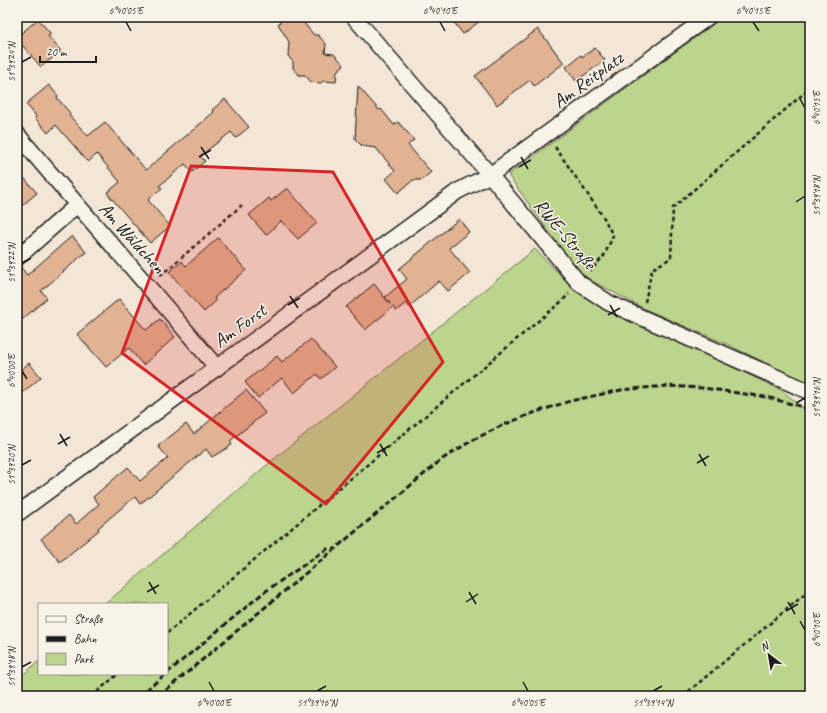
<svg xmlns="http://www.w3.org/2000/svg" width="827" height="713" font-family="Caveat,sans-serif">
  <style>
    .green { fill: #bbd58d; stroke: #6c7854 }
    .building { fill: #e1b392; stroke: #1c1c1c }
    .lines { fill: none; stroke-linecap: round; stroke-linejoin: round }
    .street-casing { stroke: #1c1c1c; stroke-width: 18 }
    .path { stroke: #1c1c1c; stroke-width: 2.5; stroke-dasharray: 4 3; stroke-linecap: butt }
    .street { stroke: #f7f3e8; stroke-width: 15 }
    .rail { stroke: #1c1c1c; stroke-width: 3; stroke-dasharray: 6 3; stroke-linecap: butt }
    .marked { fill: #d62828; fill-opacity: 0.2; stroke: #d62828; stroke-width: 3; stroke-linejoin: round }
    .ticks { fill: none; stroke: #1c1c1c; stroke-width: 1.5 }
    .labels { text-anchor: middle; dominant-baseline: central; stroke-width: 3; stroke-linejoin: round; paint-order: stroke }
    .street-label { font-size: 19px; fill: #1c1c1c; stroke: #f7f3e8 }
    .neatline { fill: none; stroke: #1c1c1c; stroke-width: 1.5 }
    .ticks-label { font-size: 10px; text-anchor: middle; fill: #1c1c1c }
  </style>
  <rect width="100%" height="100%" fill="#f3e6d7"/>
  <filter id="ink" filterUnits="userSpaceOnUse"><feTurbulence type="fractalNoise" baseFrequency=".025" numOctaves="2"/><feDisplacementMap in="SourceGraphic" scale="8" xChannelSelector="R" yChannelSelector="G"/><feConvolveMatrix kernelMatrix="1 2 1 2 8 2 1 2 1" color-interpolation-filters="sRGB"/></filter>
  <g filter="url(#ink)">
    <g class="green">
      <polygon points="723,17 810,17 810,385 727,344 649,311 592,281 579,271 551,235 508,175"/>
      <polygon points="535,249 570,285 605,306 781,390 810,413 810,696 17,696 17,680 39,661 39,674 167,674 167,604 105,604 274,459"/>
    </g>
    <g class="building">
      <polygon points="286,17 299,17 314,35 318,35 326,44 325,53 334,54 344,65 337,71 336,82 323,81 321,83 311,82 305,75 299,75 293,68 293,62 288,56 289,42 278,24"/>
      <polygon points="450,17 485,17 463,34"/>
      <polygon points="38,19 51,34 48,36 61,51 41,67 17,39 17,37"/>
      <polygon points="538,29 564,63 534,86 530,80 497,105 475,76"/>
      <polygon points="595,48 605,60 576,81 566,67 581,55 582,57"/>
      <polygon points="49,85 58,96 57,98 70,113 69,115 88,136 105,122 146,170 214,112 212,110 225,99 249,127 236,138 231,132 200,156 205,161 192,172 185,164 159,186 162,188 148,200 170,226 150,243 107,193 120,182 97,154 88,162 56,125 48,133 35,118 36,116 26,104"/>
      <polygon points="358,86 379,110 381,109 394,125 398,122 414,140 408,145 431,172 422,180 413,180 398,193 386,179 395,171 376,148 362,146 355,139"/>
      <polygon points="17,170 37,193 17,210"/>
      <polygon points="287,188 317,223 298,239 281,221 266,235 249,215 269,198 271,201"/>
      <polygon points="459,219 469,232 449,248 470,273 448,291 439,281 409,307 406,303 396,311 393,307 365,330 346,307 374,284 390,304 385,297 407,279 399,269"/>
      <polygon points="72,236 86,252 41,291 47,298 17,324 17,267 20,266 27,275"/>
      <polygon points="218,238 246,270 214,298 216,301 204,312 169,272 182,261 186,266"/>
      <polygon points="119,299 146,330 160,319 175,337 143,365 129,348 106,367 77,334"/>
      <polygon points="311,339 335,367 321,379 317,374 294,393 282,378 258,398 245,382 277,356 282,362"/>
      <polygon points="29,363 41,377 17,398 17,373"/>
      <polygon points="246,390 265,413 230,441 232,445 212,457 206,449 140,504 135,497 131,500 98,528 99,530 60,562 41,539 69,515 76,524 99,504 93,497 128,467 140,481 168,458 158,446 186,424 194,434"/>
    </g>
    <g class="lines">
      <defs>
        <g id="street">
          <polyline points="354,17 490,175 579,283 609,303 810,392"/>
          <path d="M17 134C83 213 152 289 217 368"/>
          <polyline points="17,258 77,205"/>
          <polyline points="17,514 458,191 490,175 708,17"/>
        </g>
      </defs>
      <use href="#street" class="street-casing"/>
      <g class="path">
        <polyline points="555,147 604,218 613,236 604,256 590,271"/>
        <polyline points="160,276 242,205"/>
        <polyline points="645,302 652,269 671,258 673,208 810,88"/>
        <polyline points="167,633 561,302 569,294"/>
        <polyline points="92,696 118,674"/>
        <polyline points="683,696 810,590"/>
      </g>
      <use href="#street" class="street"/>
      <g class="rail">
        <polyline points="167,673 263,593 330,547"/>
        <polyline points="139,696 166,674"/>
        <polyline points="159,696 441,460 471,441 503,425 536,412 570,401 621,390 668,386 703,388 766,397 810,409"/>
      </g>
    </g>
  </g>
  <path class="marked" d="M191 166 333 172 443 362 326 504 122 353Z"/>
  <path class="ticks" d="M126 22 131 31M440 22 445 31M753 22 759 31M22 62 31 57M800 99 805 108M201 147 209 159M199 157 211 150M521 157 528 169M519 167 531 160M796 202 805 196M22 263 31 258M290 296 298 308M288 305 300 298M610 305 617 317M608 315 620 308M22 371 27 379M796 403 805 398M60 434 67 446M58 444 70 437M380 444 387 456M377 453 389 446M699 454 706 466M697 463 709 456M22 465 31 460M149 582 156 594M147 592 159 585M469 592 476 604M466 602 478 594M788 602 795 614M786 611 798 604M800 621 805 630M22 667 31 662M209 682 214 691M523 682 528 691M317 691 326 686M653 691 662 686"/>
  <g class="labels">
    <g class="street-label">
      <text transform="translate(588 80) rotate(-36)">Am Reitplatz</text>
      <text transform="translate(565 234) rotate(50)">RWE-Straße</text>
      <text transform="translate(132 238) rotate(48)">Am Wäldchen</text>
      <text transform="translate(240 326) rotate(-36)">Am Forst</text>
    </g>
  </g>
  <rect width="827" height="713" fill="none" stroke="#f7f3e8" stroke-width="44"/>
  <rect x="38" y="603" width="130" height="72" fill="#f7f3e8" stroke="#9f9d96"/>
  <rect x="46" y="616" width="20" height="6" fill="#f7f3e8" stroke="#9f9d96"/>
  <text x="74" y="623" font-size="12" fill="#1c1c1c">Straße</text>
  <rect x="46" y="636" width="20" height="6" fill="#1c1c1c" stroke="#9f9d96"/>
  <text x="74" y="643" font-size="12" fill="#1c1c1c">Bahn</text>
  <rect x="46" y="653" width="20" height="12" fill="#bbd58d" stroke="#9f9d96"/>
  <text x="74" y="663" font-size="12" fill="#1c1c1c">Park</text>
  <g transform="translate(769 655) rotate(329)" stroke="#f7f3e8" stroke-width="3" paint-order="stroke">
  <path d="M0-3L7 15L0 10L-7 15Z" fill="#1c1c1c"/>
  <text y="-6" font-size="11" font-weight="bold" text-anchor="middle" fill="#1c1c1c">N</text>
  </g>
  <path d="M40 56v6h56v-6" fill="none" stroke="#1c1c1c" stroke-width="2"/>
  <text x="46" y="56" font-size="12" fill="#1c1c1c" stroke="#f7f3e8" stroke-width="3" paint-order="stroke">20 m</text>
  <rect x="22" y="22" width="783" height="669" class="neatline"/>
  <g class="ticks-label">
    <text x="126" y="14">6°40'05"E</text>
    <text x="440" y="14">6°40'10"E</text>
    <text x="753" y="14">6°40'15"E</text>
    <text transform="translate(11 62) rotate(-90)" y="4">51°39'24"N</text>
    <text transform="translate(816 108) rotate(-90)" y="4">6°40'15"E</text>
    <text transform="translate(816 196) rotate(-90)" y="4">51°39'18"N</text>
    <text transform="translate(11 263) rotate(-90)" y="4">51°39'22"N</text>
    <text transform="translate(11 371) rotate(-90)" y="4">6°40'00"E</text>
    <text transform="translate(816 398) rotate(-90)" y="4">51°39'16"N</text>
    <text transform="translate(11 465) rotate(-90)" y="4">51°39'20"N</text>
    <text transform="translate(816 630) rotate(-90)" y="4">6°40'10"E</text>
    <text transform="translate(11 667) rotate(-90)" y="4">51°39'18"N</text>
    <text x="214" y="706">6°40'00"E</text>
    <text x="317" y="706">51°39'16"N</text>
    <text x="528" y="706">6°40'05"E</text>
    <text x="653" y="706">51°39'14"N</text>
  </g>
</svg>
